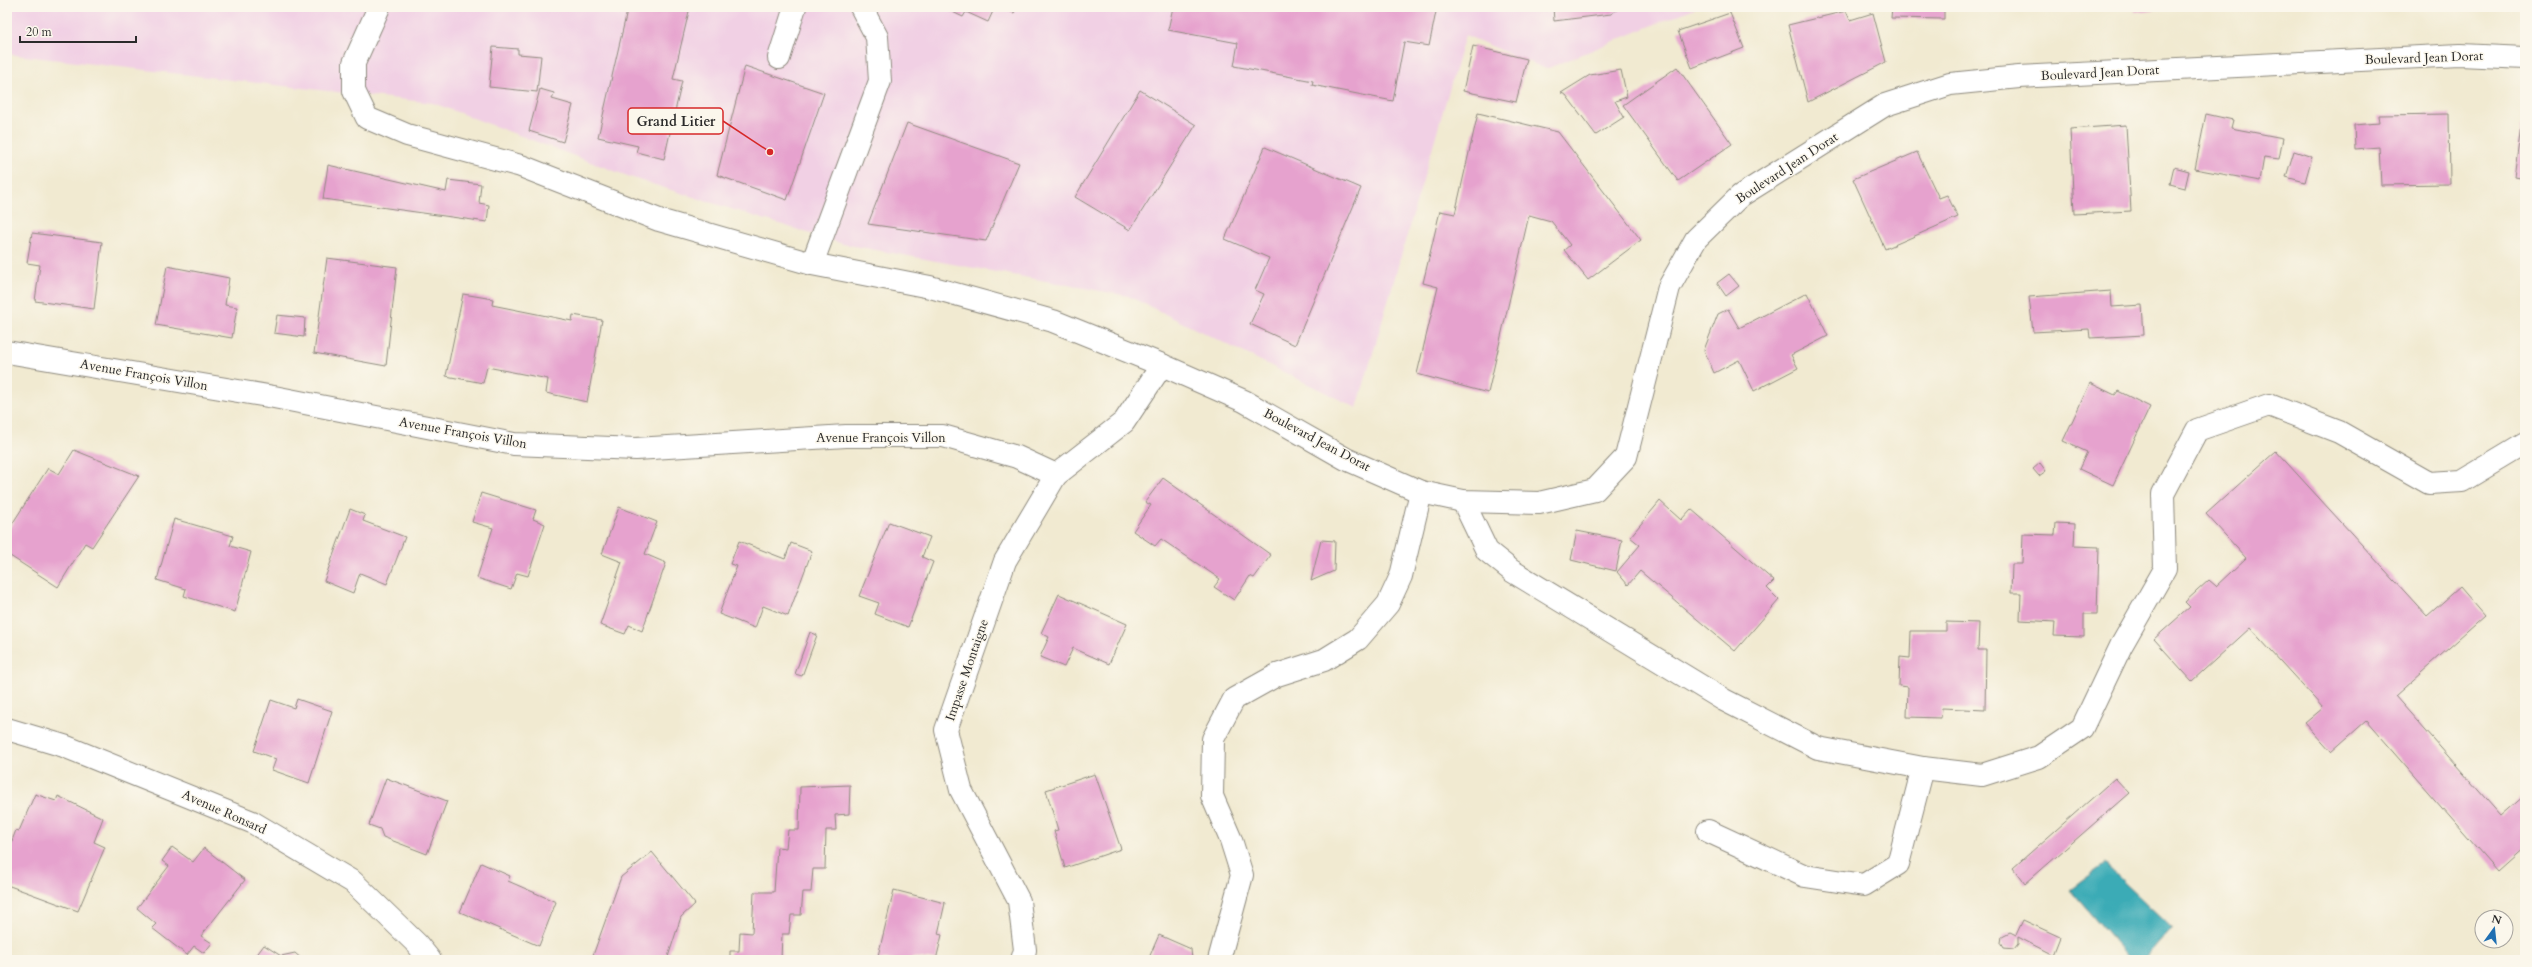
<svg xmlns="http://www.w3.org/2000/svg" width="2532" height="967" font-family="Cardo,serif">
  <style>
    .built { fill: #f1d0e4 }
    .water { fill: #3aabb6; stroke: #326b70 }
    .building { fill: #e6a2ce }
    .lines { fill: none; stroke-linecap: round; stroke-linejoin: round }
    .minor-casing { stroke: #8e8a7e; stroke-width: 24 }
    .minor { stroke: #fff; stroke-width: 22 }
    .labels { text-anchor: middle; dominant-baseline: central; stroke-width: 3; stroke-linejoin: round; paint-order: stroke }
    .street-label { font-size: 13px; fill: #2b2b2b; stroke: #fbf7ec }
    .leader { fill: none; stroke: #d62828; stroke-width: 1.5 }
    .callout-dot { fill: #d62828; stroke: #fbf7ec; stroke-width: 1.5 }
    .callout { fill: #fbf7ec; stroke: #d62828; stroke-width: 1.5 }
    .callout-label { font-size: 14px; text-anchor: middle; font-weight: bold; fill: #2b2b2b }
  </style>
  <rect width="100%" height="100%" fill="#fbf7ec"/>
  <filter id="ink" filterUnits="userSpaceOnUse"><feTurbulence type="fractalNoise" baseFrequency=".025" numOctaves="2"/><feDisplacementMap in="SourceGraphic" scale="8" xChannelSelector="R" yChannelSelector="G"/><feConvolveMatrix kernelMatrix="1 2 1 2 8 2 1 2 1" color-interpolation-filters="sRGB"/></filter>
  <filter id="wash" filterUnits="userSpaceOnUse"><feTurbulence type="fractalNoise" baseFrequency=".012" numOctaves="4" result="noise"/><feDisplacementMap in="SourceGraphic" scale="16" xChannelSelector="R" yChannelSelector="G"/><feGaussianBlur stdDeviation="0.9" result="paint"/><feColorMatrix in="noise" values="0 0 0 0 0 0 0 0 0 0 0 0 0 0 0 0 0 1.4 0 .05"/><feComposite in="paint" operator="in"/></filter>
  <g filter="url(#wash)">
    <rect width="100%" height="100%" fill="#f1ead1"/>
    <polygon class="built" points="7,7 1697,7 1546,69 1465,35 1357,408 1128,296 843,244 633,178 433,103 7,54"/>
    <polygon class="water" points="2105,864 2172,928 2144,960 2130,960 2070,890"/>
    <g id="blocks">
      <g class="building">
        <polygon points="628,7 690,7 673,79 682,81 664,159 636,152 638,146 598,137"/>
        <polygon points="942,7 995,7 988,22 966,12 963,17"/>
        <polygon points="1001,7 1017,7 1014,13"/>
        <polygon points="1173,7 1437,7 1429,46 1404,42 1393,101 1312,85 1313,81 1234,66 1238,43 1168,30"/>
        <polygon points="1553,7 1621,7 1611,14 1554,21"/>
        <polygon points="1892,7 1944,7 1944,19 1891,18"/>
        <polygon points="2135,7 2166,7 2166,8 2135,12"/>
        <polygon points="1846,11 1850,20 1873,13 1886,62 1808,102 1788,25"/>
        <polygon points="1730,13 1744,48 1692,68 1678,31"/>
        <polygon points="1473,46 1527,59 1516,102 1463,91"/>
        <polygon points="493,47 518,49 518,54 541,56 537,92 489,87"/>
        <polygon points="745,66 824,93 787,200 717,175"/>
        <polygon points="1677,67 1732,144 1678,181 1623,105"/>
        <polygon points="1621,70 1627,97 1615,101 1624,117 1596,135 1566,95 1561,93 1590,75"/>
        <polygon points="540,89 554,93 552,99 573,105 563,142 529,131"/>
        <polygon points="1140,90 1196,125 1130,230 1075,197"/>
        <polygon points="1478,113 1558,132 1641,240 1588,280 1564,250 1570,245 1551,221 1529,215 1488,393 1417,374 1438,287 1423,283 1440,211 1455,214"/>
        <polygon points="2206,114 2233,120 2231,128 2283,138 2279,159 2264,157 2260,181 2195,169"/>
        <polygon points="2449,114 2450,184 2381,185 2379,147 2355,149 2354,125 2379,123 2378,115"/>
        <polygon points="907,123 1019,163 986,241 868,224"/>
        <polygon points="2126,125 2131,211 2074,214 2070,129"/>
        <polygon points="2521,126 2525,127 2525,179 2514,177"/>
        <polygon points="1265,147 1361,188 1295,345 1250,324 1264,294 1255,290 1269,258 1225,239"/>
        <polygon points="2294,151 2312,157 2305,182 2286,177"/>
        <polygon points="1917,152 1939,198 1947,195 1958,217 1885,249 1853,179"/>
        <polygon points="328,165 446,192 448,180 481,184 479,203 489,205 487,222 323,199"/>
        <polygon points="2174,167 2189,171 2185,188 2170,184"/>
        <polygon points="32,233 102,242 94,309 35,301 40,265 27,263"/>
        <polygon points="327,258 397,267 386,366 314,353"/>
        <polygon points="167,266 229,278 225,305 237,307 232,338 156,325"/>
        <polygon points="1729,274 1739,286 1726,296 1717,283"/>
        <polygon points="2111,291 2112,307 2142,305 2144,335 2090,338 2089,329 2033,332 2029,297"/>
        <polygon points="1807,293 1828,336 1791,355 1798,368 1754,391 1739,360 1714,373 1704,350 1718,314 1728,309 1739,328"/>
        <polygon points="463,294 493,299 492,305 572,321 573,315 602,320 587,402 546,393 548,379 538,377 487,367 483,383 446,376"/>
        <polygon points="277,315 305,318 304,337 274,333"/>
        <polygon points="2090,383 2115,395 2118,391 2150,407 2113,485 2079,469 2087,452 2063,441"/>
        <polygon points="74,450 139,476 92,547 85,543 58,587 7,554 7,532 48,468 59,474"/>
        <polygon points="2276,451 2427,616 2460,587 2485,616 2395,696 2501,816 2525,795 2525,846 2497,871 2366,721 2331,752 2305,723 2323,708 2250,628 2192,681 2154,639 2190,607 2185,602 2209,580 2216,586 2246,558 2206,514"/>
        <polygon points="2040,463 2046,471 2039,476 2033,469"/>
        <polygon points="1163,478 1271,555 1254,578 1250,576 1234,600 1214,587 1220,579 1161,539 1155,546 1133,531 1151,505 1145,502"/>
        <polygon points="481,493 536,510 533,519 545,524 528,576 517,573 511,589 477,578 493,528 472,522"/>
        <polygon points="1660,501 1681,520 1691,509 1774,581 1767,588 1779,600 1735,651 1640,571 1628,585 1617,572 1640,545 1630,537"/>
        <polygon points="619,507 657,522 645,554 666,563 642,631 629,625 625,634 600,625 622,562 602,554"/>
        <polygon points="350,509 365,515 363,521 405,537 387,584 360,573 353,593 324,581"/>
        <polygon points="174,519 233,536 230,546 251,552 235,612 184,596 186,589 157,580"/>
        <polygon points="889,522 930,537 922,557 933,562 908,627 875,614 879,603 859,596"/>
        <polygon points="2056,523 2075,524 2074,546 2099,547 2097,614 2084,614 2084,637 2054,636 2055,622 2020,620 2021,593 2011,593 2012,564 2022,564 2023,534 2055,535"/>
        <polygon points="1577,531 1622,540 1616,571 1571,560"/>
        <polygon points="1321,540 1335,541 1334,571 1311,581"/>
        <polygon points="739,541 785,559 791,543 812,551 788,616 763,606 755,628 719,614 737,566 730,564"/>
        <polygon points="1059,594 1127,624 1109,664 1073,648 1064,667 1040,657 1049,637 1041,633"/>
        <polygon points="1946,622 1979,623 1978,650 1986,650 1985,710 1942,708 1941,718 1907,717 1908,687 1899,686 1900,657 1910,658 1911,631 1946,631"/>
        <polygon points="810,632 817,635 802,676 795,674"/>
        <polygon points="297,699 332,711 309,783 272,770 276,759 254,751 271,700 294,708"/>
        <polygon points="1095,774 1121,849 1065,868 1054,831 1058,830 1046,790"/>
        <polygon points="386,778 447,801 427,854 383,837 380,829 369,825"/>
        <polygon points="2115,778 2129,793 2025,884 2013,868"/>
        <polygon points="850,785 849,814 835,815 836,830 826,830 825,869 813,869 811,892 803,892 801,915 791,915 789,934 782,934 781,960 730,960 730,951 739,951 740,932 752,933 754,892 774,892 777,847 786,848 788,830 799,830 800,787"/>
        <polygon points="35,794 56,801 58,796 103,818 94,842 105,847 78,911 7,885 7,854 16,830 19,831"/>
        <polygon points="172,847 193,862 204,848 245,880 201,936 212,943 204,953 194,946 187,955 152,928 156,924 137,908 169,866 162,861"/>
        <polygon points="652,852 695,904 681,917 667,960 598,960 592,958 621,877"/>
        <polygon points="481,863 510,876 508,881 556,902 539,946 460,912"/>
        <polygon points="894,890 945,903 938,934 942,935 936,960 912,957 911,960 877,960"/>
        <polygon points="2023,920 2060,937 2053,955 2018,937 2018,944 2014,949 2004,948 2001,943 2002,936 2010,932 2016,935"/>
        <polygon points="1159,935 1191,949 1192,960 1148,960"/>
        <polygon points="264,945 281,956 295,953 303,960 253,960"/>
      </g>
    </g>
  </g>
  <g filter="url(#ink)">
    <use href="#blocks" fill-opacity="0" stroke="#8e8a7e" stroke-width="1"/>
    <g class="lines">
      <defs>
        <g id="minor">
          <polyline points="779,58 795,7"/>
          <polyline points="812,264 880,81 877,37 861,7"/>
          <polyline points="7,352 274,397 514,444 636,449 846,436 943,436 1017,457 1056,475 1124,422 1162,365 1053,321 930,287 812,264 659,220 521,166 407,135 367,118 354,91 354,63 379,7"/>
          <polyline points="1162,365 1244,401 1346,459 1421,492 1463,501 1539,503 1595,490 1626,457 1669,287 1696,239 1740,196 1885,105 1950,84 2019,77 2460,55 2525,58"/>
          <polyline points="1463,501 1487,551 1512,571 1724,700 1818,748 1923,768 1982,775 2039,757 2082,728 2121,646 2165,569 2163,494 2197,430 2269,405 2339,432 2429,483 2462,481 2525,443"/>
          <polyline points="7,729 64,746 252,822 353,882 417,944 430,960"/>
          <polyline points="1708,831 1805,876 1864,885 1898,864 1923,768"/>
          <polyline points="1022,960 1025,950 1019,901 961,790 946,730 1005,561 1056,475"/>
          <polyline points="1219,960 1242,875 1231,840 1212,796 1213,739 1234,699 1277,675 1324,660 1358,639 1388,604 1401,576 1421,492"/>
        </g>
      </defs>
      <use href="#minor" class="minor-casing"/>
      <use href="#minor" class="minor"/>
    </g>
  </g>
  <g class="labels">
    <g class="street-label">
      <text transform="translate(2424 58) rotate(-2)">Boulevard Jean Dorat</text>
      <text transform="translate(2100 73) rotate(-3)">Boulevard Jean Dorat</text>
      <text transform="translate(1787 168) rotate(-33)">Boulevard Jean Dorat</text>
      <text transform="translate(144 375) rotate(10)">Avenue François Villon</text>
      <text transform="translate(463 433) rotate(10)">Avenue François Villon</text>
      <text x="881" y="438">Avenue François Villon</text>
      <text transform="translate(1317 440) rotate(28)">Boulevard Jean Dorat</text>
      <text transform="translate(967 670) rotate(-71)">Impasse Montaigne</text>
      <text transform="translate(224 812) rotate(24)">Avenue Ronsard</text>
    </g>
  </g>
  <path class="leader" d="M770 152L723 121"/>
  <circle class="callout-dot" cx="770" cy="152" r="4"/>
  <rect class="callout" x="628" y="108" width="95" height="26" rx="4"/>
  <g class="callout-label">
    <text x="676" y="126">Grand Litier</text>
  </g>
  <rect width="2532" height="967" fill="none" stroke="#fbf7ec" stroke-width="24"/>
  <g transform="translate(2494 929) rotate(15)"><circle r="19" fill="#fbf7ec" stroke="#a8a59f"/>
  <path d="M0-3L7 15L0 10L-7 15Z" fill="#1f6fb2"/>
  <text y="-6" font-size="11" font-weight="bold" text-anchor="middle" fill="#2b2b2b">N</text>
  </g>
  <path d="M20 36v6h116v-6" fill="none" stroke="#2b2b2b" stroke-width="2"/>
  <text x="26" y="36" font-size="12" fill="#2b2b2b" stroke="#fbf7ec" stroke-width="3" paint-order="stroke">20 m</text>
</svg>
